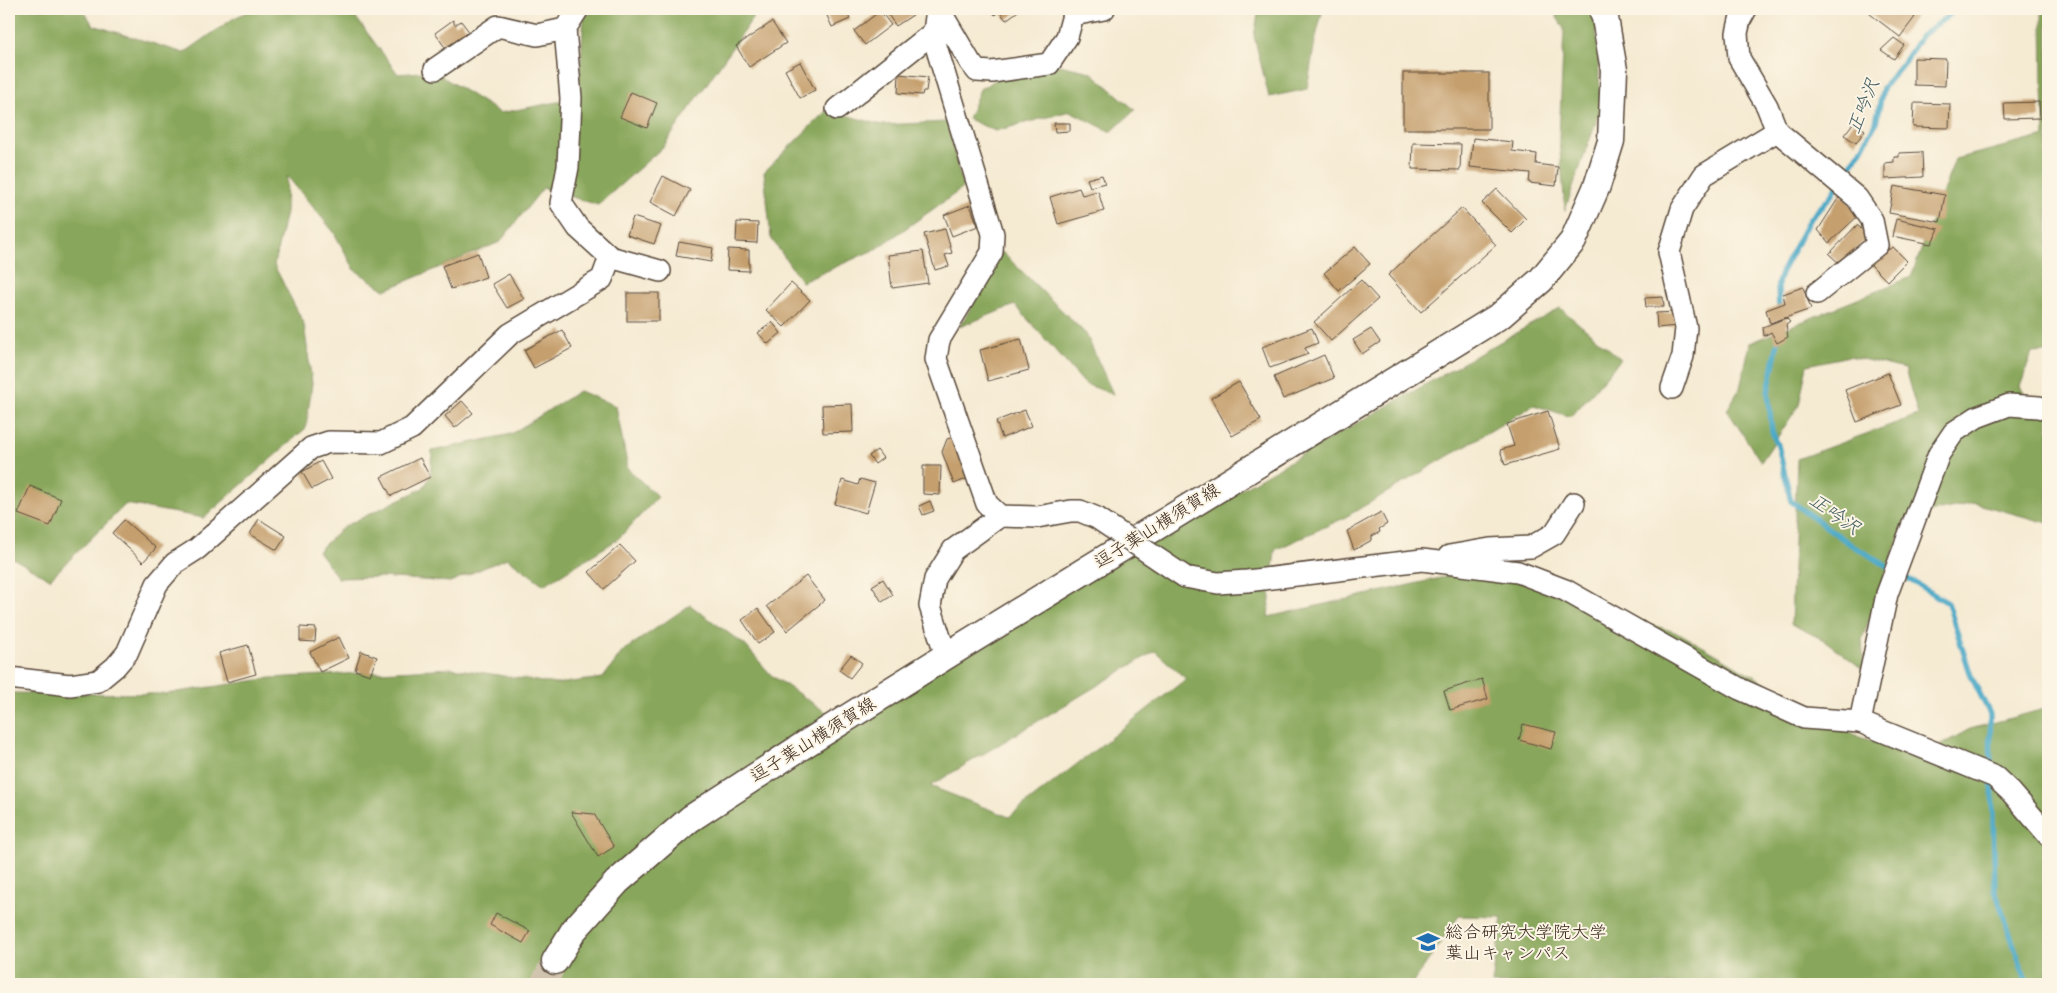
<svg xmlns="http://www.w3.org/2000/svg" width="2057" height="993" font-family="'Comic Neue','Klee One',sans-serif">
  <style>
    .forest { fill: #89a75b; stroke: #62683c; fill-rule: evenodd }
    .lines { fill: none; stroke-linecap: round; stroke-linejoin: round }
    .stream { stroke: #47a7c6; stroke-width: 5.5 }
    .building { fill: #c59f6d }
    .major-tunnel { stroke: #d0c4ae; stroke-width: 26; stroke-dasharray: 26 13; stroke-linecap: butt }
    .minor-casing { stroke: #574739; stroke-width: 24 }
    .major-casing { stroke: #574739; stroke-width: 29 }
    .minor { stroke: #fff; stroke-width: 21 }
    .major { stroke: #fff; stroke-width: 26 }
    .minor-bridge-casing { stroke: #574739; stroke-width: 24; stroke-linecap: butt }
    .minor-bridge { stroke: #fff; stroke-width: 21 }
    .labels { text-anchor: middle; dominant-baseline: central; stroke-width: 4; stroke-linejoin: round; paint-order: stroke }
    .street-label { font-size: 18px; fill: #3b2a1e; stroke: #fcf5e5 }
    .poi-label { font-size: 18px; fill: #3b2a1e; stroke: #fcf5e5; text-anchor: start }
    .water-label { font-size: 19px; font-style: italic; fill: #405c61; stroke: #fcf5e5 }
  </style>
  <rect width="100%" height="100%" fill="#fcf5e5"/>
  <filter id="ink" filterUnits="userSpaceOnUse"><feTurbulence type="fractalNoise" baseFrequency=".02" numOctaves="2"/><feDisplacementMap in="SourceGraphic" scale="10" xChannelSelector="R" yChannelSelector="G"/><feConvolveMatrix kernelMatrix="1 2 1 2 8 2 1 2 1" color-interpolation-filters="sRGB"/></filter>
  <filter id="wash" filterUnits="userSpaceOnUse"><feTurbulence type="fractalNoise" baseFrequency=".0096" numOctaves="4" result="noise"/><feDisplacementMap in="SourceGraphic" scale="20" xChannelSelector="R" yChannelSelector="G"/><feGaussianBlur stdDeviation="1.12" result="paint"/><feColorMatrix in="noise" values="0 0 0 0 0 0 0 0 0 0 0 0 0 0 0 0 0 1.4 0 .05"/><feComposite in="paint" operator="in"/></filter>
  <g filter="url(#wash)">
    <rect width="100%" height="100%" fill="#f5ead2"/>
    <g class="forest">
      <polygon points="9,9 83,9 93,25 184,53 234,18 254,9 302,9 354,15 398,74 433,71 500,113 578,98 584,16 601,9 759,9 663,147 598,205 543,188 500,242 385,290 355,270 333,231 287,176 286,212 274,265 304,324 312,383 306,428 204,518 126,504 50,579 9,556"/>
      <polygon points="1259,9 1323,9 1315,41 1307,89 1269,97 1254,36"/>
      <polygon points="1552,9 1595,9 1601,108 1565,210 1559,138 1564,29"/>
      <polygon points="2042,9 2048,9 2048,352 2032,353 2020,387 2035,408 2048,413 2048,523 1974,503 1906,517 1862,639 1864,670 1824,640 1791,624 1797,459 1918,415 1905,369 1849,356 1807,365 1799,405 1761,462 1727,410 1740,388 1750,343 1911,277 1955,159 2045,136 2043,87"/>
      <polygon points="1031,59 1091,72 1135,110 1111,132 1070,111 995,131 968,119 980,89"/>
      <polygon points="827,110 882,125 947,122 963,188 878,248 802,282 771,238 764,172"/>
      <polygon points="1002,252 1086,334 1113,394 1085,384 1015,305 959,327 983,288"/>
      <path d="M1560 308 1621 359 1571 417 1534 405 1344 518 1275 550 1268 617 1449 576H1500L1681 634 1859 737 1922 755 1970 729 2048 708V984H1492L1502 917 1459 916 1412 984H9V693L164 694 271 678 452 668 556 684 603 678 623 651 690 605 745 645 771 675 836 719ZM1155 651 1186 679 1009 817 930 786Z"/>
      <polygon points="579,391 616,406 628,469 658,497 617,540 544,585 507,558 450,582 380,577 338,578 318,551 343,527 423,488 430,477 432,451 511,434"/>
    </g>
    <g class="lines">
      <g class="stream">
        <polyline points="1779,312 1778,283 1781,273 1809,220 1831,196 1862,148 1876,123 1883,88 1907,58 1921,36 1957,9"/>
        <polyline points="1779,336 1768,392 1772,432 1778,445 1791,501 1850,544 1892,569"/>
        <polyline points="1900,574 1948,603 1971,676 1990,714 1991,772"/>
        <polyline points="1992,781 1995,890 2027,984"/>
      </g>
    </g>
    <g id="blocks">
      <g class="building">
        <polygon points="830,9 845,9 850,19 832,27 825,11"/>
        <polygon points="884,9 922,9 896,26"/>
        <polygon points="991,9 1021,9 1006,20 999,11 995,15"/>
        <polygon points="1873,9 1903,9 1915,17 1900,37 1870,14"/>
        <polygon points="880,11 891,25 865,45 854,31"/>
        <polygon points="453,20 455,25 461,21 470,33 446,49 435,33"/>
        <polygon points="772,22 786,43 749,67 736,46"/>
        <polygon points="1894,38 1904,45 1894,59 1881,50"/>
        <polygon points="1914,58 1946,59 1945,86 1914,85"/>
        <polygon points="800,62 815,90 800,98 785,70"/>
        <rect x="1403" y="73" width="86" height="56"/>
        <polygon points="899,74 928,77 926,91 923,91 922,95 898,93"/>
        <polygon points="631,92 657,103 647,128 620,117"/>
        <polygon points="2039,102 2040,118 2005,119 2004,103"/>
        <polygon points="1914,103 1950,104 1949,128 1913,127"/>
        <polygon points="1854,122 1865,130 1856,143 1844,135"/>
        <polygon points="1054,123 1070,123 1070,131 1055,132"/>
        <polygon points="1473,138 1513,142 1512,151 1537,154 1536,164 1558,167 1556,186 1529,183 1530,173 1470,167"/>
        <polygon points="1413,143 1461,144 1460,170 1412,169"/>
        <polygon points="1922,152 1923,177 1885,179 1885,163 1894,162 1894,157 1899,157 1899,153"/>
        <polygon points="1102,175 1105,183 1090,187 1087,179"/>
        <polygon points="663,176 690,190 676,216 650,202"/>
        <polygon points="1894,186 1945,195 1940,222 1889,213"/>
        <polygon points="1079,188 1082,195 1098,191 1104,211 1058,224 1050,197"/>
        <polygon points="1497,189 1526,219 1512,233 1482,203"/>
        <polygon points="1841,194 1860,214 1829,243 1818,230"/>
        <polygon points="970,205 978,226 952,236 944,215"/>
        <polygon points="1462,208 1496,245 1421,312 1388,275"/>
        <polygon points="633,217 661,226 654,244 627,235"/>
        <polygon points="1896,219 1939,229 1931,244 1892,236"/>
        <polygon points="737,222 758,223 757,243 736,242"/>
        <polygon points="1857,225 1869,236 1841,265 1829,254"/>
        <polygon points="945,229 952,253 945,255 949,266 935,270 924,234"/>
        <polygon points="679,242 713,248 711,262 676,256"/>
        <polygon points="1355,247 1370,264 1339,291 1324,273"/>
        <polygon points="1893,247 1907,261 1887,281 1868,262"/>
        <polygon points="728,249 749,250 749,271 727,270"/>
        <polygon points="923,251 928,283 892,288 888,255"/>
        <polygon points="478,253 486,277 451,289 442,266"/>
        <polygon points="509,274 524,299 507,308 492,284"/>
        <polygon points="1361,280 1378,299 1331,341 1314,322"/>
        <polygon points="791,283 810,300 784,327 766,310"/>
        <polygon points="1803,287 1811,309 1770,323 1766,310 1785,303 1783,294"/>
        <rect x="627" y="293" width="32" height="28"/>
        <polygon points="1663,297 1664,307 1646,307 1645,298"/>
        <polygon points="1676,312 1677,326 1657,328 1656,313"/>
        <polygon points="1786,318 1790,322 1786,325 1788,337 1777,343 1771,332 1764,336 1763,327"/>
        <polygon points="772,322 781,333 768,344 758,333"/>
        <polygon points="1312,328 1318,343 1305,348 1308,354 1270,368 1262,347"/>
        <polygon points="1371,329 1380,342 1362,354 1353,340"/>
        <polygon points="562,330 572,348 534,368 524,350"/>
        <polygon points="1021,339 1029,370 988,381 980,350"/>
        <polygon points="1324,355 1334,378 1283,399 1274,377"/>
        <polygon points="1888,373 1901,405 1857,422 1845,390"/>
        <polygon points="1239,382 1261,420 1232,436 1211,398"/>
        <polygon points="462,401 473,413 455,428 445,416"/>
        <polygon points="852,404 853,432 823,433 822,405"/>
        <polygon points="1025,410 1032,426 1002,438 996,421"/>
        <polygon points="1548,411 1560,449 1505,465 1500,450 1514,446 1507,424"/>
        <polygon points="953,437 969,478 954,484 942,452 947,439"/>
        <polygon points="877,450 883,458 875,464 869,456"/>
        <polygon points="420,458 430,477 391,496 381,477"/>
        <polygon points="321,461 331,479 312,489 302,472"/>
        <polygon points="923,466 941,466 940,495 923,494"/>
        <polygon points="860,479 875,483 866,513 835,504 842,480 858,485"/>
        <polygon points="30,486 61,499 50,526 18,514"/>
        <polygon points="930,501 934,511 923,515 919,506"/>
        <polygon points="1381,512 1387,524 1379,529 1380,532 1372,536 1372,540 1354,550 1347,531"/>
        <polygon points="259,519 286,536 277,550 250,534"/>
        <polygon points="124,520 156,548 143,562 112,533"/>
        <polygon points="620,545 635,561 604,589 589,572"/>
        <polygon points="806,576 825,600 787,631 767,606"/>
        <polygon points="883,579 893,595 882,602 872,586"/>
        <polygon points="758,608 775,632 758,644 742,620"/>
        <polygon points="300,627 316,628 315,642 300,641"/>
        <polygon points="339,637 349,658 320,672 310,652"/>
        <polygon points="248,645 256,674 227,682 219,653"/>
        <polygon points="361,651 377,657 370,675 355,670"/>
        <polygon points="851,655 862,663 850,678 839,670"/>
        <polygon points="1482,679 1488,699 1450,710 1444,691"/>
        <polygon points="1523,724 1556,732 1551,749 1519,740"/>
        <polygon points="571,812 594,814 614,847 598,857"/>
        <polygon points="496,913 530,931 523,943 490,925"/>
      </g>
    </g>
  </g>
  <g filter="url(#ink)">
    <use href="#blocks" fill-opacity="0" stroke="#574739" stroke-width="1"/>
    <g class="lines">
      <polyline class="major-tunnel" points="543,984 555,961"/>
      <defs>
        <g id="minor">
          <polyline points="937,9 934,32 936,46 993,234 992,252 939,340 936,359 987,504 1000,516 1037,517 1071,511 1080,511 1097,518"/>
          <polyline points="939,9 970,62 977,71 992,72 1049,64 1067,37 1073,15 1104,9"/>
          <polyline points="1746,9 1740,20 1737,33 1739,58 1767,106 1777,131 1857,198 1872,220 1877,245 1817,293"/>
          <polyline points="565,29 571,98 568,167 561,203 578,228 610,257 660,271"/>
          <polyline points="435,69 498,26 537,35 565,29 578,9"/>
          <polyline points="837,109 934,32"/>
          <polyline points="1672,388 1683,356 1686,328 1669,252 1682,209 1704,175 1777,131"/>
          <polyline points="1449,556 1490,549 1531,547 1554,534 1574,503"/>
          <polyline points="1185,577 1218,583 1247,581 1422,560 1518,572 1565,590 1740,689 1804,718 1860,722 1995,777 2011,792 2048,835"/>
          <polyline points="946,656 930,606 935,579 953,550 1000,516"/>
          <polyline points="9,678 70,685 98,681 115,667 127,653 157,584 175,563 197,549 311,448 329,442 381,443 412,428 510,334 602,279 610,257"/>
          <polyline points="1860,722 1887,594 1939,454 1954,432 1977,417 2009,405 2039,407 2048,410"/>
        </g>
        <polyline id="major" points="555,961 574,930 617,882 690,819 807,743 946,656 1501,315 1541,280 1573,241 1597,186 1611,141 1614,70 1605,18 1602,9"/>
      </defs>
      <use href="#minor" class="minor-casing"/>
      <use href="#major" class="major-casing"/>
      <use href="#minor" class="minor"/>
      <use href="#major" class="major"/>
      <defs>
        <polyline id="minor-bridge" points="1097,518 1185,577"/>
      </defs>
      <use href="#minor-bridge" class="minor-bridge-casing"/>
      <use href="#minor-bridge" class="minor-bridge"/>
    </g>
  </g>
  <defs>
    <symbol id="university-bare" viewBox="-9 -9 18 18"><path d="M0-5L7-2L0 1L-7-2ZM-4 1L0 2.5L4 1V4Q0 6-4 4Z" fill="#1f6fb2" stroke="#fcf5e5" stroke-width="2.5" paint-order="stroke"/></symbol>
  </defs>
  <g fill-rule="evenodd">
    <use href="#university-bare" x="1412" y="926" width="32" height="32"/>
  </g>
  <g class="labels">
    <g class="street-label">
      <text transform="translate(1157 526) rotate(-32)">逗子葉山横須賀線</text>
      <text transform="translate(813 740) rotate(-32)">逗子葉山横須賀線</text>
    </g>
    <g class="poi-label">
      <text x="1445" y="932">総合研究大学院大学<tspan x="1445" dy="21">葉山キャンパス</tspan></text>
    </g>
    <g class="water-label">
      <text transform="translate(1863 106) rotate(-68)">正吟沢</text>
      <text transform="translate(1835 514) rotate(35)">正吟沢</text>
    </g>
  </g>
  <rect width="2057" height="993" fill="none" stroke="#fcf5e5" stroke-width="30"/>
</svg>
